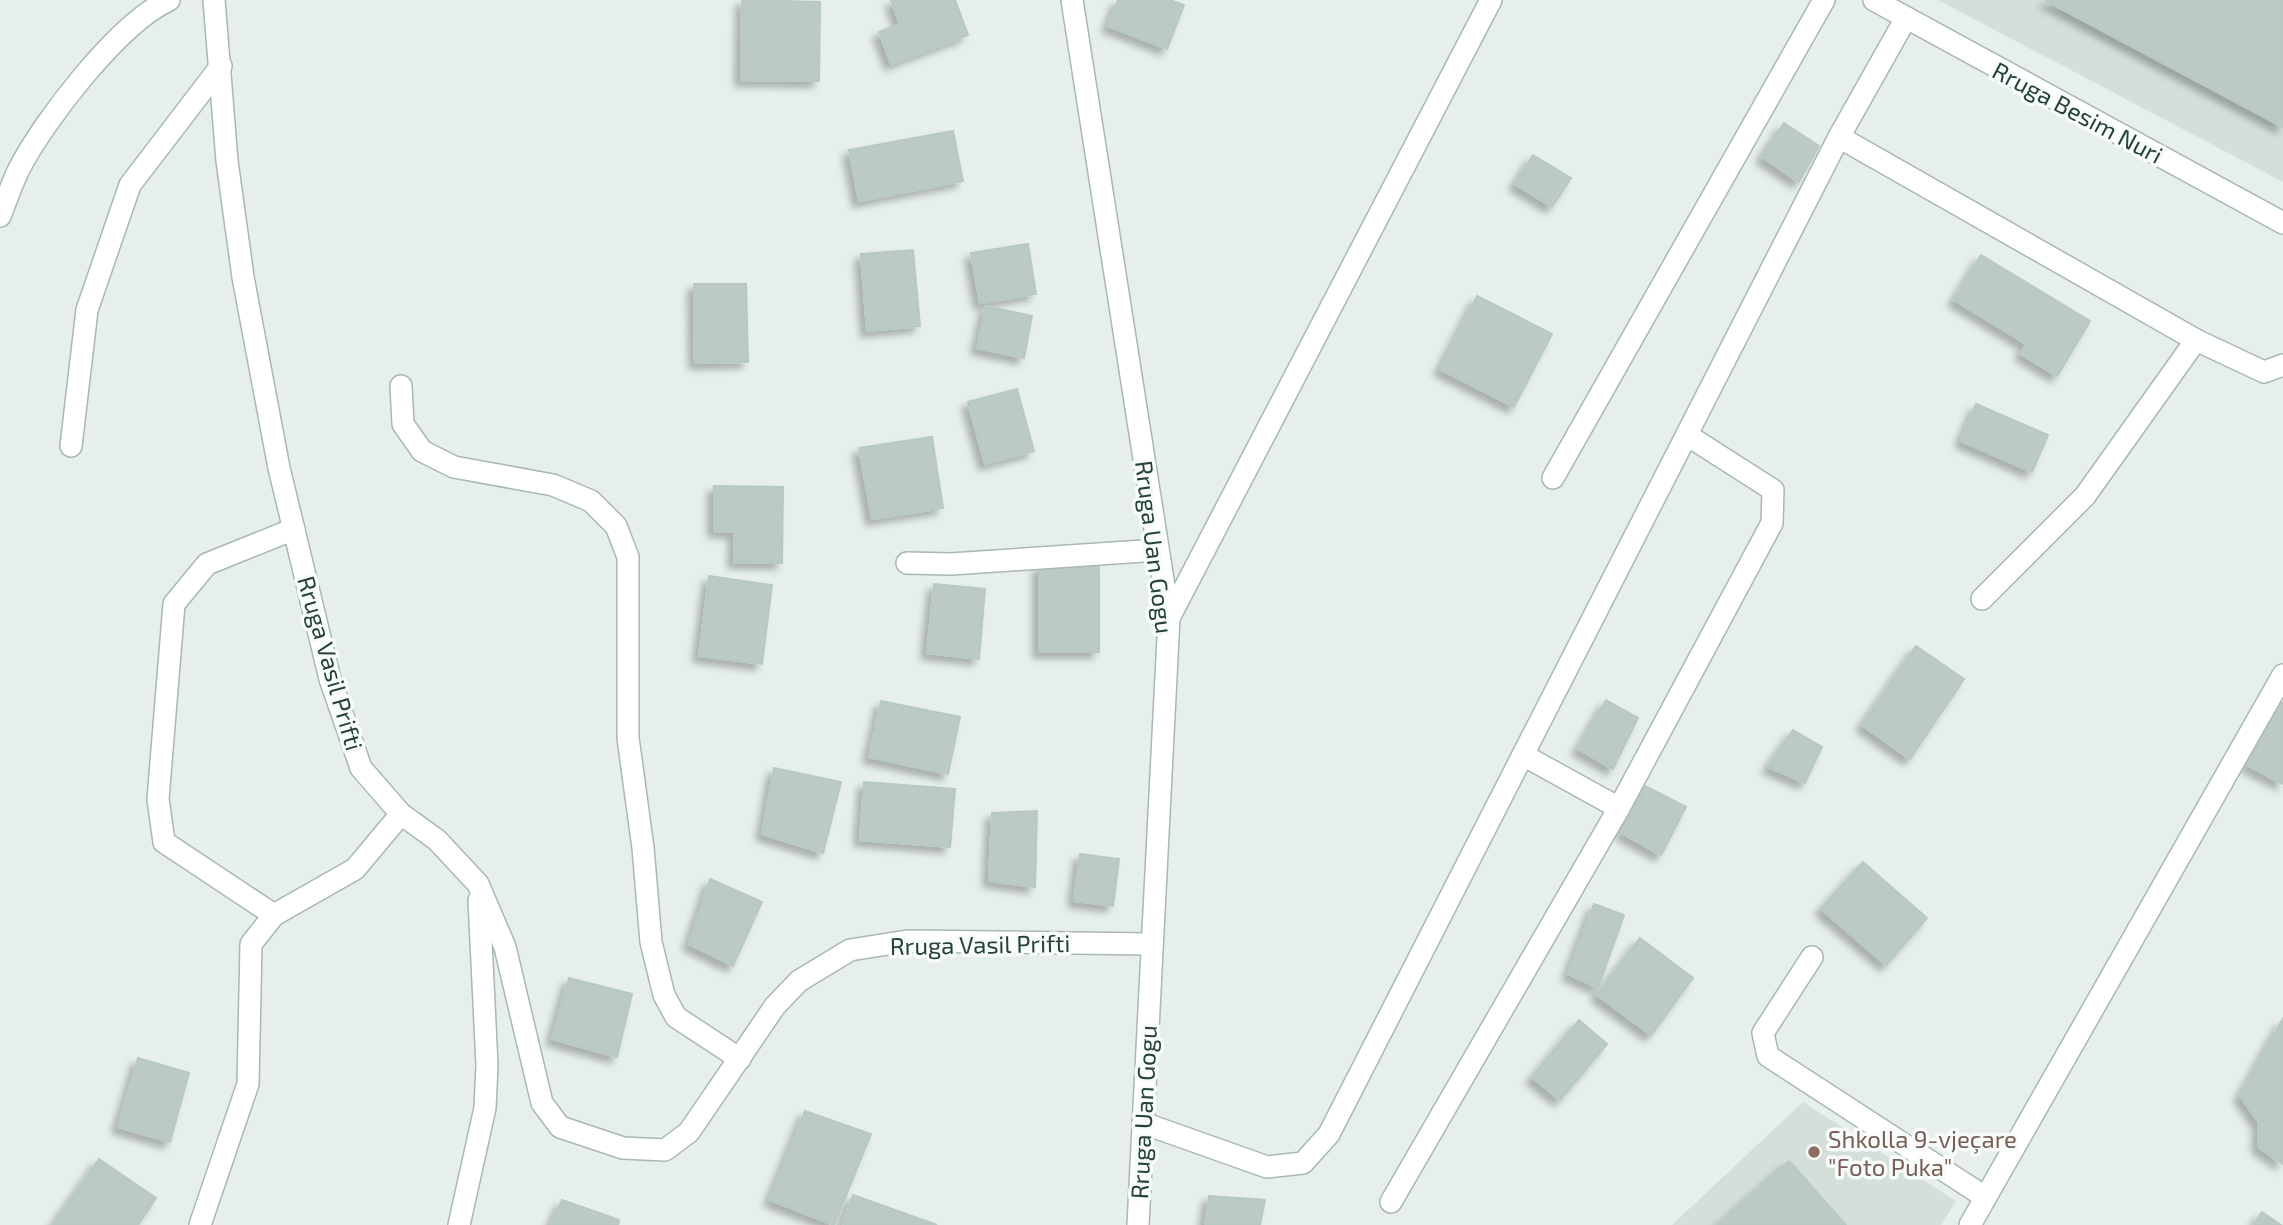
<svg xmlns="http://www.w3.org/2000/svg" width="2283" height="1225" font-family="'Exo 2',sans-serif">
  <style>
    .built { fill: #d4dfda }
    .building { fill: #bbcac4; stroke: #b8c9c2; stroke-width: 2; filter: url(#shadow) }
    .lines { fill: none; stroke-linecap: round; stroke-linejoin: round }
    .street-casing { stroke: #a8b8b2; stroke-width: 24 }
    .street { stroke: #fff; stroke-width: 21 }
    .education-dot { fill: #8d6e63; stroke: #f7fbf9; stroke-width: 2.5 }
    .labels { text-anchor: middle; dominant-baseline: central; stroke-width: 7; stroke-linejoin: round; paint-order: stroke }
    .street-label { font-size: 24px; fill: #24423a; stroke: #f7fbf9 }
    .education-label { font-size: 24px; fill: #785e54; stroke: #f7fbf9; text-anchor: start }
  </style>
  <defs>
    <filter id="shadow"><feDropShadow dx="-6" dy="6" stdDeviation="3.5" flood-color="#0004"/></filter>
  </defs>
  <rect width="100%" height="100%" fill="#e6efeb"/>
  <g class="built">
    <polygon points="1938,0 2283,0 2283,182"/>
    <polygon points="1803,1102 1956,1201 1941,1225 1672,1225"/>
  </g>
  <g class="building">
    <polygon points="742,0 820,2 819,81 741,80"/>
    <polygon points="891,0 955,0 968,35 891,64 879,32 900,24"/>
    <polygon points="1118,0 1170,0 1184,5 1167,49 1108,26"/>
    <polygon points="2045,0 2283,0 2283,127"/>
    <polygon points="1784,123 1819,146 1799,182 1762,157"/>
    <polygon points="953,131 963,181 859,201 849,150"/>
    <polygon points="1533,155 1571,178 1552,207 1515,184"/>
    <polygon points="1028,244 1036,294 980,303 971,253"/>
    <polygon points="913,250 920,326 867,331 861,254"/>
    <polygon points="1981,255 2090,321 2057,376 2021,354 2026,344 1954,300"/>
    <polygon points="694,284 746,284 748,362 695,363"/>
    <polygon points="1477,296 1552,334 1514,407 1440,369"/>
    <polygon points="986,306 1032,316 1024,358 977,348"/>
    <polygon points="1017,389 1034,451 985,464 968,402"/>
    <polygon points="1976,404 2048,435 2032,472 1961,441"/>
    <polygon points="932,437 943,508 872,519 859,448"/>
    <polygon points="714,486 783,487 782,563 734,562 735,532 714,531"/>
    <rect x="1039" y="566" width="60" height="86"/>
    <polygon points="709,576 772,585 762,664 699,656"/>
    <polygon points="934,584 985,589 979,659 927,653"/>
    <polygon points="1916,646 1964,679 1910,759 1862,725"/>
    <polygon points="1606,700 1638,718 1613,769 1578,749"/>
    <polygon points="881,701 960,717 948,774 869,757"/>
    <polygon points="2281,702 2283,704 2283,784 2247,765"/>
    <polygon points="1793,730 1822,747 1805,783 1768,767"/>
    <polygon points="774,768 841,782 823,853 762,834"/>
    <polygon points="864,782 955,789 950,847 860,840"/>
    <polygon points="1645,786 1686,807 1661,855 1622,833"/>
    <polygon points="1037,811 1035,887 989,881 992,813"/>
    <polygon points="1080,854 1119,859 1113,906 1074,901"/>
    <polygon points="1863,862 1927,918 1886,965 1821,909"/>
    <polygon points="710,879 762,902 733,966 689,944"/>
    <polygon points="1594,904 1624,915 1598,988 1568,974"/>
    <polygon points="1640,938 1693,978 1651,1035 1597,995"/>
    <polygon points="569,978 632,994 617,1057 552,1039"/>
    <polygon points="2283,1018 2283,1164 2258,1147 2259,1123 2240,1096"/>
    <polygon points="1579,1020 1607,1044 1560,1100 1532,1077"/>
    <polygon points="138,1058 189,1073 170,1142 118,1127"/>
    <polygon points="805,1111 871,1134 834,1225 770,1200"/>
    <polygon points="99,1159 156,1198 138,1225 53,1225"/>
    <polygon points="1789,1161 1846,1225 1718,1225"/>
    <polygon points="853,1195 937,1225 842,1225"/>
    <polygon points="1209,1196 1265,1200 1260,1225 1205,1225"/>
    <polygon points="562,1200 619,1220 618,1225 551,1225"/>
    <polygon points="2262,1212 2281,1225 2254,1225"/>
  </g>
  <g class="lines">
    <defs>
      <g id="street">
        <polyline points="214,0 227,161 243,277 279,468 330,679 361,768 401,814 437,840 478,884 505,947 542,1103 560,1127 623,1148 665,1150 689,1132 775,1006 799,981 850,950 907,941 1150,944"/>
        <polyline points="1072,0 1169,618 1138,1225"/>
        <polyline points="1874,0 2283,223"/>
        <polyline points="1839,137 2196,340 2264,372 2283,365"/>
        <path d="M0 216C6 201 11 186 18 171 43 121 119 23 169 0"/>
        <polyline points="401,386 403,424 422,451 454,467 553,485 591,501 616,526 628,557 628,738 643,848 651,942 664,995 676,1017 740,1059"/>
        <polyline points="71,446 87,310 130,185 221,66"/>
        <polyline points="1553,478 1824,0"/>
        <polyline points="907,563 951,564 1158,550"/>
        <polyline points="1982,599 2085,496 2196,340"/>
        <polyline points="1169,618 1491,0"/>
        <polyline points="1523,755 1619,808"/>
        <polyline points="274,915 164,842 158,799 174,604 207,564 294,529"/>
        <polyline points="1812,957 1763,1033 1768,1056 1985,1197"/>
        <polyline points="1143,1123 1267,1167 1303,1163 1329,1134 1839,137 1906,18"/>
        <polyline points="1391,1202 1619,808 1772,523 1773,490 1687,435"/>
        <polyline points="200,1225 248,1084 251,944 274,915 355,869 401,814"/>
        <polyline points="459,1225 485,1108 487,1065 479,900"/>
        <polyline points="1970,1225 2283,675"/>
      </g>
    </defs>
    <use href="#street" class="street-casing"/>
    <use href="#street" class="street"/>
  </g>
  <circle class="education-dot" cx="1814" cy="1152" r="7"/>
  <g class="labels">
    <g class="street-label">
      <text transform="translate(2078 112) rotate(28)">Rruga Besim Nuri</text>
      <text transform="translate(1155 547) rotate(83)">Rruga Uan Gogu</text>
      <text transform="translate(331 663) rotate(74)">Rruga Vasil Prifti</text>
      <text transform="translate(980 944) rotate(-1)">Rruga Vasil Prifti</text>
      <text transform="translate(1143 1112) rotate(-87)">Rruga Uan Gogu</text>
    </g>
    <g class="education-label">
      <text x="1828" y="1138">Shkolla 9-vjeçare<tspan x="1828" dy="28">"Foto Puka"</tspan></text>
    </g>
  </g>
</svg>
